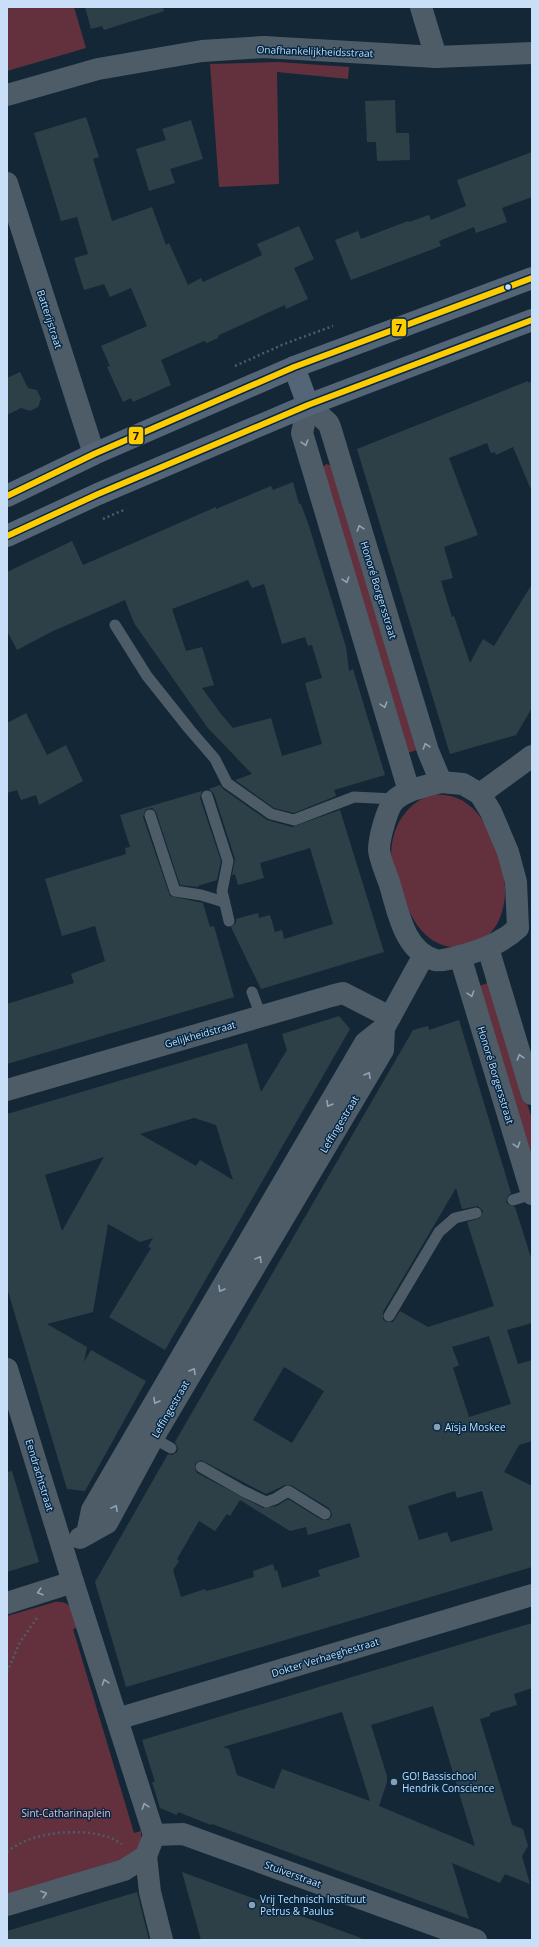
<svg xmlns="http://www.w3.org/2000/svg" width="539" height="1947" font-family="'Open Sans',sans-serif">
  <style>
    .green { fill: #63313e }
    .building { fill: #2e4047; fill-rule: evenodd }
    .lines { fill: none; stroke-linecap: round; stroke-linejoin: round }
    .path { stroke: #4f5c67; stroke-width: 2.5; stroke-dasharray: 2 3; stroke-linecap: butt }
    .service { stroke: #4e5c68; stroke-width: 11 }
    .minor { stroke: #4e5c68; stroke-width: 22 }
    .primary { stroke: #536576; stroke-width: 22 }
    .bus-1-casing { stroke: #052845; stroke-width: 9 }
    .bus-1 { stroke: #fc0; stroke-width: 6 }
    .oneway { stroke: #91a4b7 }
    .bus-dot { fill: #c8dff7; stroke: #052845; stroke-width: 1.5 }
    .poi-dot { fill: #899fb3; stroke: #052845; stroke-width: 1.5 }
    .labels { text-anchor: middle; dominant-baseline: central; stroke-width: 3; stroke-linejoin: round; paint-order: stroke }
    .street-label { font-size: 10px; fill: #c8dff7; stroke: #052845 }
    .poi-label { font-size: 10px; fill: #c8dff7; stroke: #052845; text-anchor: start }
    .park-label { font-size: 10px; fill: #f7b9c2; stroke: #052845 }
    .line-badge { stroke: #052845; stroke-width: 1.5 }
    .pale-badge-label { font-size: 11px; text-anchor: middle; font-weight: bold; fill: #111 }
  </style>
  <rect width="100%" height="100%" fill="#142736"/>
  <g class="green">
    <polygon points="7,7 74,7 86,48 7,71"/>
    <polygon points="278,62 349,67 348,79 277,72 279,184 219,187 210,64"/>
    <polygon points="326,464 333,466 420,749 407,753 322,468"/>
    <path d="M431 795C474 790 492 830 501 865 503 875 506 884 505 894 504 915 494 939 472 944 466 945 458 948 452 947 423 944 409 915 402 892 398 883 393 872 392 863 388 834 403 804 431 795Z"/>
    <polygon points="490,982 532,1119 532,1167 477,987"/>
    <path d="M55 1602C72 1600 75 1614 80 1627L73 1629 134 1833 141 1831V1845L132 1856 7 1895V1616Z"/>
  </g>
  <g class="building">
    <polygon points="85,7 163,7 164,11 104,30 102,26 91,29"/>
    <polygon points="395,100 396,133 409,133 410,160 377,161 376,142 367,142 365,101"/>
    <polygon points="86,117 99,157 93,159 112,221 152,207 166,245 169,243 188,285 201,278 203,282 262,255 257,244 299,226 314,259 294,268 308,299 286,309 285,305 219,335 218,338 207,343 204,341 161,360 171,385 133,402 131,398 123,402 107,367 110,366 101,346 147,326 131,288 110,297 104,284 84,290 74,258 88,254 77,217 61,221 34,133"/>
    <polygon points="191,120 203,159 170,169 175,183 149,191 136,149 166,140 162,129"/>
    <polygon points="532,152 532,197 502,208 507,222 476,233 474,227 439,241 441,246 351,280 335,240 358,231 361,239 408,221 409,222 429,215 431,220 466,206 457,180"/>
    <polygon points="20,372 28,388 37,390 41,399 38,407 30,411 21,408 7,415 7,378"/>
    <polygon points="528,381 528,383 532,381 532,492 513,447 496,455 495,452 491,453 487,443 449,458 478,535 444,547 453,578 441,581 452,617 454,616 470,663 483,639 494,646 532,584 532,708 516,735 450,754 357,449"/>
    <path d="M293 482 299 504H301L309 526 346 647 349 671 353 669 385 775 334 790 336 796 294 813 274 808 235 780 252 774 207 727 134 623 125 600 53 631 17 650 7 631V572L72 541 83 565 216 507V509L271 486 273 490ZM248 580 252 588 264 584 282 644 305 637 308 646 312 645 322 678 305 683 322 744 282 756 271 718 233 728 221 714 202 688 214 685 202 647 186 651 172 609Z"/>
    <polygon points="26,713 47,755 66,745 83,781 39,805 36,795 21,800 17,790 7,793 7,723"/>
    <polygon points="220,785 223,789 267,820 292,827 340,810 384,952 261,989 231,927 236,923 236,919 258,913 259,918 270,915 275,932 282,930 284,939 333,924 310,848 260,863 264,878 238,885 235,874 232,875 235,859 214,794 209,789"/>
    <polygon points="202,791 200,798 221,861 217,880 198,886 198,887 180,885 156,812 152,808 147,809 145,811 143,817 170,896 203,903 210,927 214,926 234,997 7,1064 7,1004 74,983 71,974 105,961 95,926 62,936 45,879 126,854 125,848 130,847 120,815"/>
    <path d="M339 1016 350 1029 165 1350 109 1317 151 1248 148 1247 153 1238 140 1242 108 1224 93 1312 47 1324 87 1347 84 1362 91 1350 146 1381 85 1491 67 1489 7 1288V1114L247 1043 261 1092 287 1050 282 1034ZM194 1118 216 1125 233 1180 200 1160 196 1166 140 1134ZM104 1157 62 1231 45 1175Z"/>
    <path d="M459 1020 511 1193 508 1196 506 1202 509 1205 515 1207 532 1261V1323L507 1330 518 1364 532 1360V1441L519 1445 504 1472 532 1486V1567L126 1687 95 1582 168 1454 172 1455 177 1452 178 1448 175 1442 413 1030 428 1026 429 1030ZM456 1188 462 1209 478 1206 483 1211 480 1218 467 1222 494 1306 428 1327 400 1311 393 1322H386L383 1319V1312ZM489 1336 511 1404 469 1417 453 1368 459 1365 452 1347ZM284 1367 324 1391 292 1443 253 1420ZM201 1460 266 1494 285 1485H291L329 1508 332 1514 331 1517 328 1520H322L288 1499 277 1506 263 1508 197 1473 195 1470V1464ZM455 1491 457 1498 482 1491 493 1530 451 1542 447 1532 419 1540 408 1506ZM240 1500 290 1531 306 1527 308 1535 350 1523 360 1557 318 1570 320 1576 282 1588 277 1570 275 1571 273 1564 253 1571 254 1577 215 1589 206 1591 205 1589 181 1597 173 1570 179 1561 177 1559 199 1521 215 1531 227 1514 230 1516Z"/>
    <polygon points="12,1471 39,1562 7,1572 7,1472"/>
    <path d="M532 1623V1688L514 1694 517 1705 490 1713V1716L480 1719 512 1825 523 1829 528 1846 522 1856 530 1884 505 1874 500 1883 452 1863 469 1919 212 1824 211 1825 178 1812 177 1815 160 1808 152 1782H155L142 1740ZM433 1706 475 1846 379 1806 387 1782V1776L371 1725ZM342 1712 370 1801 282 1769 274 1789 237 1775 229 1749 223 1747Z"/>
    <polygon points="182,1872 361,1938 360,1940 201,1940"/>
    <polygon points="137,1892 149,1940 7,1940 7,1931"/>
  </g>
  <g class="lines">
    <g class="path">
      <polyline points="235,366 284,344 333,326"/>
      <polyline points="103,519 126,509"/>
      <polyline points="7,1672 20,1642 37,1618"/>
      <path d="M7 1852C30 1832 77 1828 105 1836 111 1837 116 1841 122 1844"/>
    </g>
    <g class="service">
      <polyline points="115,625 147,676 190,730 215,759 227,783 271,814 294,820 354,797 394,799"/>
      <polyline points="207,796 228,861 222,891 229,921"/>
      <polyline points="150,815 175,891 201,895 224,902"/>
      <polyline points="252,992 261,1016"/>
      <polyline points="513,1200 532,1194"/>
      <polyline points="389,1316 439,1232 455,1218 476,1213"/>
      <polyline points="153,1438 171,1448"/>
      <polyline points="201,1467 243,1491 266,1502 275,1499 288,1491 325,1514"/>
    </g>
    <g class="minor">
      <polyline points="421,7 436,57"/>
      <polyline points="7,95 98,69 202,51 264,47 436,57 532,53"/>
      <polyline points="7,183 94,454"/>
      <polyline points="308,405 328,423 330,427 428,751 441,782"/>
      <polyline points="308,405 302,433 409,791"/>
      <path d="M441 782 463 784 480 794 491 812 508 852 516 882 518 928C504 941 489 947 471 953 463 955 443 962 435 960 403 950 398 910 389 882 386 873 380 860 379 850 379 839 387 806 396 799 408 789 426 786 441 782Z"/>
      <polyline points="480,794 532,756"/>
      <polyline points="488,948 532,1094"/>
      <polyline points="460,956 532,1194"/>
      <polyline points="7,1090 331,996 343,993 390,1017"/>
      <polyline points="7,1369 73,1582 154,1835 146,1856 124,1870 7,1905"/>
      <polyline points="87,1534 92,1510 365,1043 384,1028 424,955"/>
      <polyline points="80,1538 107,1523 153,1438 383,1050 384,1028"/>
      <polyline points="7,1603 73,1582"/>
      <polyline points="117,1719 532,1595"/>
      <polyline points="154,1835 183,1834 476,1940"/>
      <polyline points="146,1856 150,1892 162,1940"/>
    </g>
    <g class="primary">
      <polyline points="294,367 308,405"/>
      <polyline points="7,496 94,454 294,367 532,278"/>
      <polyline points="7,536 98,494 308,405 532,320"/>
    </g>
    <defs>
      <g id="bus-1">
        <polyline points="7,496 94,454 294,367 532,278"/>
        <polyline points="7,536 98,494 308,405 532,320"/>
      </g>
    </defs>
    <use href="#bus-1" class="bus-1-casing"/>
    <use href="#bus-1" class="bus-1"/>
  </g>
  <defs><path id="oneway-chevron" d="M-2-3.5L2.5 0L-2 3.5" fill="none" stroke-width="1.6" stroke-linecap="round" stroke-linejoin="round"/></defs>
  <g class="oneway">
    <use href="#oneway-chevron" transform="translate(305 443) rotate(73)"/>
    <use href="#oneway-chevron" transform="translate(360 528) rotate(-107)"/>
    <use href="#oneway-chevron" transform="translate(346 580) rotate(73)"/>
    <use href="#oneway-chevron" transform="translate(384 705) rotate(73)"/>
    <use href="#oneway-chevron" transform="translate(426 746) rotate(-107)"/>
    <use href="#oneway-chevron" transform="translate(471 994) rotate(73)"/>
    <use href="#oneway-chevron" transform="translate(520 1057) rotate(-107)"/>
    <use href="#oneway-chevron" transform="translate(368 1075) rotate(-59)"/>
    <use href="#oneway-chevron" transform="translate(329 1104) rotate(120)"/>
    <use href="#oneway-chevron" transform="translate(517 1145) rotate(73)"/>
    <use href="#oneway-chevron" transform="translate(259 1259) rotate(-59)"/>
    <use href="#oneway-chevron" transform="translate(221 1289) rotate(120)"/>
    <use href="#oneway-chevron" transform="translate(193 1371) rotate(-59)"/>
    <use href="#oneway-chevron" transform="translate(156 1401) rotate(120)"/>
    <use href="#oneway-chevron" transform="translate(115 1508) rotate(-62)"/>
    <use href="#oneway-chevron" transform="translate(40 1592) rotate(163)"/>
    <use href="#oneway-chevron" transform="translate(105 1682) rotate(-108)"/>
    <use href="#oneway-chevron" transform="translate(145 1806) rotate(-108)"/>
    <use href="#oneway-chevron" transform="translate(44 1894) rotate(-16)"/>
  </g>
  <circle class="bus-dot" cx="508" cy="287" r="3.5"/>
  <g class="poi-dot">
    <circle cx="437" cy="1427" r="4"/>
    <circle cx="394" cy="1782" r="4"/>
    <circle cx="252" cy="1905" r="4"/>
  </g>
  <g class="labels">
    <g class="street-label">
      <text transform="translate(315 51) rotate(2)">Onafhankelijkheidsstraat</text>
      <text transform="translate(50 319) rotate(72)">Batterijstraat</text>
      <text transform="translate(379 590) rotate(73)">Honoré Borgersstraat</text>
      <text transform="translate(200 1034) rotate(-16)">Gelijkheidstraat</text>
      <text transform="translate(496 1075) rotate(73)">Honoré Borgersstraat</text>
      <text transform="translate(339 1124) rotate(-59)">Leffingestraat</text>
      <text transform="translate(170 1409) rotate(-60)">Leffingestraat</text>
      <text transform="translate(40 1475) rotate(73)">Eendrachtstraat</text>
      <text transform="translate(325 1657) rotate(-17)">Dokter Verhaeghestraat</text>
      <text transform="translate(293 1874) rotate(20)">Stuiverstraat</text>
    </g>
    <g class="poi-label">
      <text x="445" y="1427">Aïsja Moskee</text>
      <text x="402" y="1776">GO! Bassischool<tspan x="402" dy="12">Hendrik Conscience</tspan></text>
      <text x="260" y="1899">Vrij Technisch Instituut<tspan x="260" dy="12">Petrus &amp; Paulus</tspan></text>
    </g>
    <g class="park-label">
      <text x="66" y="1813">Sint-Catharinaplein</text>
    </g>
  </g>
  <g class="line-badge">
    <rect x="391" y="318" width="16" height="19" rx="4" fill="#fc0"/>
    <rect x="128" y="426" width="16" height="19" rx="4" fill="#fc0"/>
  </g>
  <g class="pale-badge-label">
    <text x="399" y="332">7</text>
    <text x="136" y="440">7</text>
  </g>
  <rect width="539" height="1947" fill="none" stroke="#c8dff7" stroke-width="16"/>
</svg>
